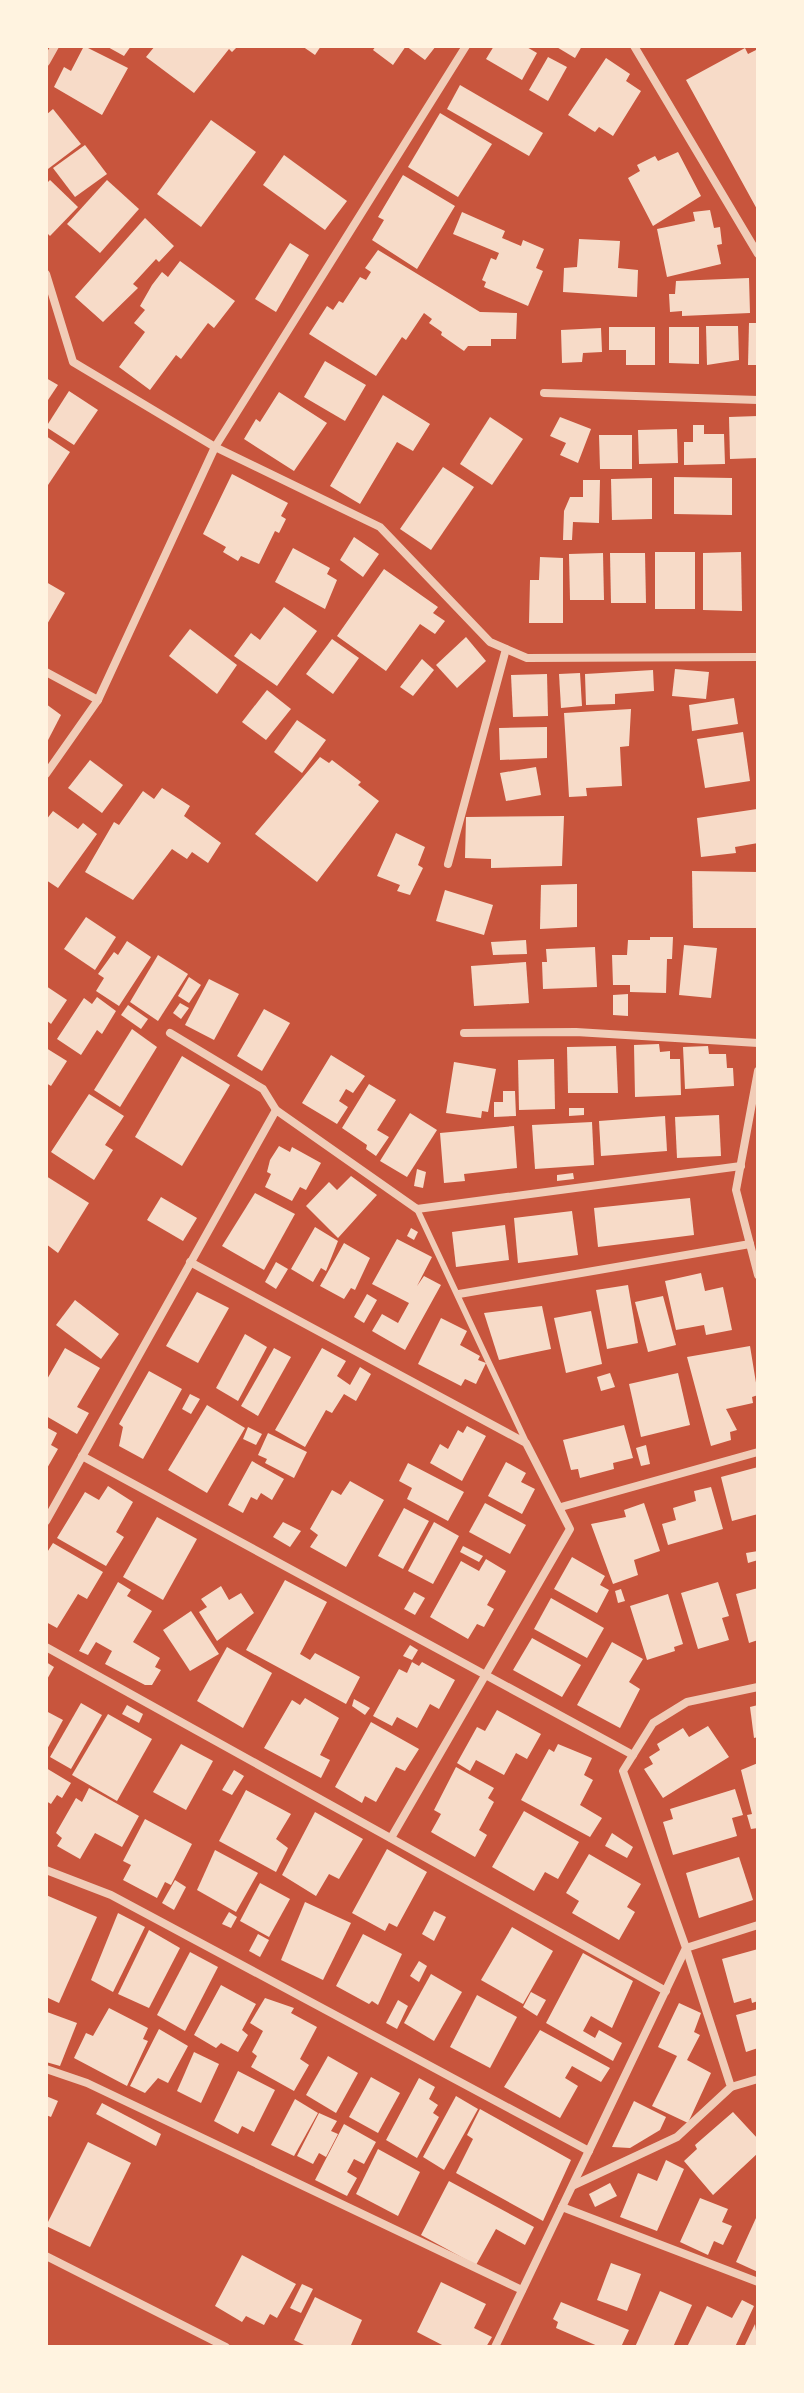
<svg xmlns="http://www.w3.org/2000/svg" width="804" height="2393" font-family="Cabin,sans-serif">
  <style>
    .building { fill: #f7dbc8 }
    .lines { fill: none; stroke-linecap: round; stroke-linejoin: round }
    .service { stroke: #f1ccb7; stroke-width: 6 }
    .minor { stroke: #f1ccb7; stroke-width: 8 }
  </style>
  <rect width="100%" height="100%" fill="#c8553d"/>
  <g class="building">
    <polygon points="84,46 128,68 102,115 54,87 64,67 71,71"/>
    <polygon points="106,46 131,46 124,56"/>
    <polygon points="155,46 238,46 232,52 229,49 194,93 146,57"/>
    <polygon points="302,46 321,46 315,55"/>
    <polygon points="376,46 436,46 425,60 406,46 393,65 373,50"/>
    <polygon points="494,46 525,46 537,53 522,80 486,59"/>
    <polygon points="555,46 582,46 575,58"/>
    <polygon points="745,48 748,54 758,49 758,211 686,80"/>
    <polygon points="548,57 567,67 548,101 529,90"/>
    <polygon points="606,58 630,74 626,81 641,91 613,136 599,127 595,132 568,115"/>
    <polygon points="460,85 543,133 529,156 447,109"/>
    <polygon points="53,109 81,144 48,169 46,115"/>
    <polygon points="440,113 492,144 458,197 408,167"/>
    <polygon points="211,120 256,152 201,227 157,194"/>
    <polygon points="85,145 107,174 75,197 53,168"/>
    <polygon points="678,152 701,196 653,226 628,178 640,171 637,165 655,156 658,161"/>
    <polygon points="284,155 347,201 325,230 263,185"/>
    <polygon points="403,175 455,206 417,269 372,240 384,220 378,217"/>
    <polygon points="50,180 78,207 50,236 46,232 46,184"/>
    <polygon points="107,180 139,209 100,253 67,224"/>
    <polygon points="710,210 714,228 720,227 722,244 717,245 721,264 667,277 657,229 695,221 693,212"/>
    <polygon points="462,212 505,231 502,238 521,246 523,240 544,249 536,268 543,271 528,306 484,287 486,282 482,280 491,258 496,260 499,253 453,234"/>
    <polygon points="145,218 174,246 159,262 156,259 133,284 138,288 103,322 75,297"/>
    <polygon points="579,239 620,241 618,268 638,270 637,297 563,292 564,268 577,267"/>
    <polygon points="290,243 309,255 276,312 255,299"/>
    <polygon points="378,250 480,312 517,313 516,339 491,339 491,346 468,346 464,351 441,335 442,332 429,323 432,319 424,313 406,340 402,337 376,376 309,334 327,306 333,310 339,301 343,303 360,277 366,280 371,272 365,268"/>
    <polygon points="180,261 235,301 214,328 208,323 181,359 176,355 150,390 119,367 145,332 134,323 145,310 140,306 152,285 162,272 168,277"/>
    <polygon points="749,278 750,313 682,316 682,311 670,312 669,294 675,294 676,281"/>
    <polygon points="749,323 758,323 758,365 748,365"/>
    <polygon points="706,326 738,326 739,360 707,365"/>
    <polygon points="609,327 655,327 655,365 626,365 626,350 609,350"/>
    <polygon points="669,327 699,327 699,364 669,363"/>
    <polygon points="601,328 602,352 583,353 582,362 562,363 561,330"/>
    <polygon points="325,361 366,385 345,421 304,397"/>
    <polygon points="46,378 58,385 46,403"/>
    <polygon points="69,391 98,410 74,445 46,427"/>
    <polygon points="279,392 327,423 294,471 244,439 256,419 260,422"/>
    <polygon points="383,395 430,424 413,451 397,442 360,504 330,486"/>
    <polygon points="758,416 758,458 730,459 729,417"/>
    <polygon points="490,417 523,439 492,485 460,464"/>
    <polygon points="560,417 591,429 578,463 560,455 566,443 550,436"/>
    <polygon points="693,425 704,425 704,434 724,434 725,464 684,465 684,442 693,442"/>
    <polygon points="677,429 678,463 639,464 638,430"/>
    <polygon points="599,435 632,435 632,469 600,469"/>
    <polygon points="46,436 70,452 46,488"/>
    <polygon points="443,467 474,487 431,550 400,529"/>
    <polygon points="232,474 288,503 281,516 286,519 279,533 275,531 259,564 241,556 238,561 223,552 226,547 203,534"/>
    <polygon points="674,477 732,478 732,515 674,514"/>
    <polygon points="652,478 652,519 612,520 611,479"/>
    <polygon points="583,480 600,480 599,523 573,522 572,540 563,540 564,511 570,497 583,497"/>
    <polygon points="354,537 379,554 363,577 340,560"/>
    <polygon points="293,548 330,568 327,574 337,580 325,609 275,582"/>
    <rect x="655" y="552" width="40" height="57"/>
    <polygon points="741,552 742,611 703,610 703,553"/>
    <polygon points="603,553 604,600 570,600 569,554"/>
    <polygon points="610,553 645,553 646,603 611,603"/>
    <polygon points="540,557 563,558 563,623 529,623 530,580 539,580"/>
    <polygon points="384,569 438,607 433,613 445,621 435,634 420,624 386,671 337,636"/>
    <polygon points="46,582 65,593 46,626"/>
    <polygon points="284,607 317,631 277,686 234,656 251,633 260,640"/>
    <polygon points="190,629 237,665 217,694 169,656"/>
    <polygon points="466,637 486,661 457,688 436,665"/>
    <polygon points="332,639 359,658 333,694 306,674"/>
    <polygon points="422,659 434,670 413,696 400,687"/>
    <polygon points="675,669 709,672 706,699 672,696"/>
    <polygon points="653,670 654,691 615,694 615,704 586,705 585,674"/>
    <polygon points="580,673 582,706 561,708 559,674"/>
    <polygon points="547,674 548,716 513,717 511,675"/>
    <polygon points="267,690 291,709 266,740 242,722"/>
    <polygon points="734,698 738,724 692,731 689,705"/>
    <polygon points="46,704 61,715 46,744"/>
    <polygon points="631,709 629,746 620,747 622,786 586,788 587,796 569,797 564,713"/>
    <polygon points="297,720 326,740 302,773 274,752"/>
    <polygon points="547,727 547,758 500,760 499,728"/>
    <polygon points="743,732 750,781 705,788 697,739"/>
    <polygon points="320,757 329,763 332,760 361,782 358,785 379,801 317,882 255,834"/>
    <polygon points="90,760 123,785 102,813 68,788"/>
    <polygon points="536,767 541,795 506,801 500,773"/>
    <polygon points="162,788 190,806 184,816 221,843 208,863 192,852 187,859 172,849 133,900 85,872 114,822 119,825 143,791 154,799"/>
    <polygon points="757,809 758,843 735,847 736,853 701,857 697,818"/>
    <polygon points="53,811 78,829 83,823 97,834 58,888 46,880 46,820"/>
    <polygon points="564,816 562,866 491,868 491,859 465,858 466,817"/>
    <polygon points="396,833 425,847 418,865 423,868 410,895 397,891 400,885 377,876"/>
    <polygon points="692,871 758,872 758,928 693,928"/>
    <polygon points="577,884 577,927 540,929 541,885"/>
    <polygon points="445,890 493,905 484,935 436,921"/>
    <polygon points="86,917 116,937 95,970 64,949"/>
    <polygon points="650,937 673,937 672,959 667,959 666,993 630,992 630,985 613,985 612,955 627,955 628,940 650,940"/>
    <polygon points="526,940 527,954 493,955 491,942"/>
    <polygon points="127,941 151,957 119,1006 96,991 104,978 98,974 114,952 118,955"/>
    <polygon points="684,945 717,948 711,998 679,995"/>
    <polygon points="595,947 597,987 543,989 542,962 547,962 546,949"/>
    <polygon points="158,955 188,974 158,1021 130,1002"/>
    <polygon points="526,962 529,1003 474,1006 471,966"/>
    <polygon points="189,977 201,985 189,1003 178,996"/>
    <polygon points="209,979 239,994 214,1040 185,1025"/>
    <polygon points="46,986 67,1000 51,1024 46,1020"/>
    <polygon points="628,994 628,1016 613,1015 613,995"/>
    <polygon points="97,997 116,1011 102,1034 97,1030 81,1055 57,1039 84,998 92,1004"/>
    <polygon points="180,1003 189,1008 181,1019 173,1013"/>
    <polygon points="128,1005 148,1019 141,1029 121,1015"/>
    <polygon points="264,1009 290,1023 262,1071 237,1056"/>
    <polygon points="132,1029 157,1047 120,1107 94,1090"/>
    <polygon points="659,1044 660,1052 670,1051 670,1059 680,1059 681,1095 635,1097 634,1045"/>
    <polygon points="616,1046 618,1093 568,1093 567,1047"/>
    <polygon points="708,1046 709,1054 726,1054 727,1068 733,1068 734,1086 685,1089 683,1047"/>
    <polygon points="46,1048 67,1061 51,1086 46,1083"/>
    <polygon points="331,1055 365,1076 353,1093 346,1089 339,1101 348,1107 337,1124 302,1103"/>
    <polygon points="182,1056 230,1085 182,1166 135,1137"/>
    <polygon points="554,1059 555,1109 519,1110 518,1060"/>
    <polygon points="454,1062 496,1069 488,1112 482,1111 481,1118 446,1113"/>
    <polygon points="369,1084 396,1100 377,1130 389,1137 376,1156 366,1149 367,1145 342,1128"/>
    <polygon points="503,1091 515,1091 516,1116 494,1117 494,1102 503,1102"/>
    <polygon points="89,1094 124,1116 105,1145 113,1150 94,1180 51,1152"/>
    <polygon points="569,1108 584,1108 584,1115 569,1116"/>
    <polygon points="410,1113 437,1130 407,1177 380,1161"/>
    <polygon points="719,1115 721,1156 677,1158 675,1117"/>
    <polygon points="665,1116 667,1151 601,1156 599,1121"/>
    <polygon points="592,1122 594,1165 535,1169 532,1125"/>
    <polygon points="514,1126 517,1168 464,1174 465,1181 444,1183 440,1133"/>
    <polygon points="279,1146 290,1152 292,1147 321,1163 306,1190 300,1187 292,1201 265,1187 271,1174 267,1172 270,1160"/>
    <polygon points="417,1169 426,1172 423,1188 414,1186"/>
    <polygon points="573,1173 574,1179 557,1181 557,1175"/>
    <polygon points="46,1176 89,1203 58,1253 46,1244"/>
    <polygon points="351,1176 377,1195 338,1238 306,1206 329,1182 337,1190"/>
    <polygon points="255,1193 295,1214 264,1270 222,1246"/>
    <polygon points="161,1197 197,1218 183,1241 147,1220"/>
    <polygon points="690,1198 694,1235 598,1247 594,1208"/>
    <polygon points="572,1211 578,1255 518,1263 514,1218"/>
    <polygon points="505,1225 509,1260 456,1267 452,1232"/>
    <polygon points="315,1227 338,1241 326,1271 321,1268 313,1282 291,1269"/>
    <polygon points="411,1228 418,1232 414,1240 407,1236"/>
    <polygon points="397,1239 432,1257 417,1286 424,1276 441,1285 405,1350 372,1331 382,1314 398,1323 409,1303 372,1284"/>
    <polygon points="344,1243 370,1258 355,1290 351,1288 344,1299 320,1286"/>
    <polygon points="276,1262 288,1269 276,1289 265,1282"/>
    <polygon points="701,1273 705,1291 723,1287 732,1330 706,1335 704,1325 676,1330 665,1281"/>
    <polygon points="628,1285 638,1343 607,1349 596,1290"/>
    <polygon points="197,1292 229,1308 198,1363 166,1346"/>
    <polygon points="367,1294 377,1300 364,1323 354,1317"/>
    <polygon points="663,1296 676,1345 648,1352 635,1302"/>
    <polygon points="75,1300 119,1334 101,1359 56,1325"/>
    <polygon points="542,1306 551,1349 499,1360 484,1313"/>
    <polygon points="591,1311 602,1364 566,1373 554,1318"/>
    <polygon points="441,1318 467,1331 460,1345 480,1356 478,1360 486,1363 476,1384 465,1379 461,1386 418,1364"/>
    <polygon points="245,1334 267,1347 238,1401 216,1388"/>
    <polygon points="750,1346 758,1395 752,1397 753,1403 726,1409 737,1430 730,1432 731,1440 711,1446 687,1357"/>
    <polygon points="65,1348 100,1368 77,1407 89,1413 77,1434 46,1416 46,1381"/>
    <polygon points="274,1348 291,1357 258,1416 241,1406"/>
    <polygon points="322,1348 346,1361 337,1376 350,1385 360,1367 371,1374 356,1401 344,1394 332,1413 326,1410 305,1447 275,1430"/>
    <polygon points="149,1371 182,1389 143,1459 119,1446 123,1427 119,1424"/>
    <polygon points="610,1373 615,1387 601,1391 597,1377"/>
    <polygon points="678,1373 690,1425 641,1437 629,1384"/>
    <polygon points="190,1394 200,1399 191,1414 182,1409"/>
    <polygon points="207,1405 245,1428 207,1493 168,1470"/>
    <polygon points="624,1425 633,1458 613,1463 614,1469 580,1478 578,1469 571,1470 563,1440"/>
    <polygon points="467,1426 486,1436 462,1481 430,1463 440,1444 448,1449 458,1430 463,1433"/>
    <polygon points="46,1427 57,1433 51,1445 58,1449 46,1470"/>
    <polygon points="248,1427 262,1434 256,1445 243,1439"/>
    <polygon points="268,1433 307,1452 294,1478 265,1463 267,1459 258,1455"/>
    <polygon points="646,1445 650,1464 641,1466 636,1448"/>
    <polygon points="252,1461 284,1479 272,1500 261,1493 257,1500 251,1497 243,1513 228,1505"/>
    <polygon points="506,1462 526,1473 521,1482 535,1489 522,1514 488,1496"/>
    <polygon points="408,1463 464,1492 448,1521 407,1499 412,1488 399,1481"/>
    <polygon points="758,1467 758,1514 732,1521 721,1477"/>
    <polygon points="350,1481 384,1500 346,1567 310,1547 318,1535 310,1529 332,1490 341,1495"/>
    <polygon points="108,1486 133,1502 116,1532 124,1537 106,1566 57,1538 85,1492 99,1500"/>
    <polygon points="711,1487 723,1529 668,1545 662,1524 676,1520 673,1508 696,1501 694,1491"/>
    <polygon points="485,1503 526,1525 510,1554 469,1532"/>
    <polygon points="644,1503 660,1551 634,1560 638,1575 613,1584 591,1524 626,1517 624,1510"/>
    <polygon points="404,1508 429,1521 403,1569 378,1556"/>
    <polygon points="157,1517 197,1539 163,1600 123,1577"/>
    <polygon points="283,1522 301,1531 290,1547 273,1537"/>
    <polygon points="434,1522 459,1536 433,1584 408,1571"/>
    <polygon points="53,1543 103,1572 87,1599 78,1594 57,1628 46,1622 46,1554"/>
    <polygon points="463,1546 483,1556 479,1562 460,1552"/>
    <polygon points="758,1551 758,1560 748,1563 746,1553"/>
    <polygon points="572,1557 605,1576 600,1585 609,1590 597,1613 554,1589"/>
    <polygon points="486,1559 506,1571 487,1605 494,1609 484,1627 477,1624 468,1639 430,1617 461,1561 479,1571"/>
    <polygon points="285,1580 327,1602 300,1654 310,1660 315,1653 360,1677 346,1704 246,1650"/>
    <polygon points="118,1582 131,1590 127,1596 152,1611 133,1642 160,1658 155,1667 161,1670 152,1685 145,1685 105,1664 112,1651 96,1642 88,1655 79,1651"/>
    <polygon points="718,1582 729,1616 722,1618 729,1640 698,1649 681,1593"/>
    <polygon points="221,1586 229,1600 241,1593 254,1613 217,1641 199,1612 207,1607 201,1599"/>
    <polygon points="758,1588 758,1640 749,1643 736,1594"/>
    <polygon points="621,1589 625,1601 618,1603 615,1591"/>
    <polygon points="414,1592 425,1598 415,1615 404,1609"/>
    <polygon points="668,1594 683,1644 674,1647 675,1651 647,1660 630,1606"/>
    <polygon points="551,1598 604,1628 587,1658 534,1629"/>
    <polygon points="191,1611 219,1654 190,1671 163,1630"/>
    <polygon points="532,1638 581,1665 562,1697 513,1670"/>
    <polygon points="612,1642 643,1659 629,1682 640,1689 620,1728 577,1705"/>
    <polygon points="410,1645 418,1650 412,1660 403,1656"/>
    <polygon points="227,1647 272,1673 243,1728 197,1701"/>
    <polygon points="46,1662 54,1667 46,1681"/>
    <polygon points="412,1662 419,1666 422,1662 455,1680 439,1709 430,1704 417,1728 397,1717 392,1726 373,1716 399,1669 407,1673"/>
    <polygon points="305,1698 339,1718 320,1755 330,1760 321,1778 264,1748 292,1700 300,1705"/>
    <polygon points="354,1699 370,1708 365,1715 352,1706"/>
    <polygon points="81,1703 102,1715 71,1769 50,1757"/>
    <polygon points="127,1705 143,1714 139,1723 122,1714"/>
    <polygon points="758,1705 758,1737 754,1738 750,1707"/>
    <polygon points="497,1710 541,1734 527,1759 516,1753 504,1775 476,1760 470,1771 457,1763 477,1727 485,1731"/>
    <polygon points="46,1711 63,1720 46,1751"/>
    <polygon points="108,1714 152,1739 117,1801 72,1775"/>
    <polygon points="371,1722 419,1749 405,1771 396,1767 376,1802 365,1796 362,1803 335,1787"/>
    <polygon points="708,1726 729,1757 663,1798 644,1769 653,1764 649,1757 660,1750 657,1744 683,1728 689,1737"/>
    <polygon points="181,1744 213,1761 186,1810 153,1792"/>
    <polygon points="558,1744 592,1758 584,1775 593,1780 580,1805 602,1818 590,1837 521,1800 549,1749 554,1752"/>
    <polygon points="758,1763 758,1828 751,1829 747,1815 752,1814 741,1770"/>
    <polygon points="456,1767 494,1788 488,1798 494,1802 479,1830 487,1835 475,1857 431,1832 441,1814 434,1810"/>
    <polygon points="46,1768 71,1783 62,1798 57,1795 51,1804 46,1801"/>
    <polygon points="234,1770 244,1776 232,1795 222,1790"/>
    <polygon points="89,1788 139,1816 122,1847 95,1833 80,1859 57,1846 62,1838 56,1833 76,1798 82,1802"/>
    <polygon points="735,1789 743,1815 732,1818 737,1836 673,1855 663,1822 673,1819 670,1809"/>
    <polygon points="246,1790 291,1814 276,1839 288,1848 276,1872 219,1841"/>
    <polygon points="524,1811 579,1842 558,1879 545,1872 534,1891 492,1867"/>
    <polygon points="315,1812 363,1839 339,1879 329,1874 316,1896 282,1875"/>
    <polygon points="145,1819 192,1844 171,1885 165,1882 157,1898 123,1880 131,1865 123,1861"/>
    <polygon points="612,1833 633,1847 627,1858 605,1846"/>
    <polygon points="387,1849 427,1872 397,1927 389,1923 385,1931 352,1913"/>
    <polygon points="215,1850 258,1873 236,1912 197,1890"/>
    <polygon points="589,1854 641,1884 627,1907 635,1912 619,1940 572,1913 579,1901 566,1893"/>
    <polygon points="739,1857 753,1900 699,1918 686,1873"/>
    <polygon points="175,1880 186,1887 174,1910 162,1903"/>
    <polygon points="260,1883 290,1899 269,1937 240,1921"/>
    <polygon points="46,1895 97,1917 59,2003 46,1997"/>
    <polygon points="305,1902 351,1923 323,1980 281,1960"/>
    <polygon points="434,1911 446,1917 434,1941 422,1934"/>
    <polygon points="229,1912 237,1917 231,1928 222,1924"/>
    <polygon points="118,1913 145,1927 113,1992 91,1980"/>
    <polygon points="512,1927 553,1951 523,2004 481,1980"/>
    <polygon points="149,1930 180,1948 149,2008 118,1994"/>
    <polygon points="258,1934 269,1940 260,1957 249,1951"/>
    <polygon points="363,1934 402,1954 378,2005 372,2001 369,2004 336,1986"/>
    <polygon points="758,1949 758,2001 752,2003 751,1998 734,2003 722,1959"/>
    <polygon points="190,1952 218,1967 185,2031 157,2015"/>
    <polygon points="583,1953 633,1981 612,2028 591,2016 583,2031 595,2038 599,2030 622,2043 613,2061 546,2023"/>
    <polygon points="419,1961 427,1966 419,1982 410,1976"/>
    <polygon points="431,1974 462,1992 434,2041 404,2023"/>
    <polygon points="221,1985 256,2004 242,2030 248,2035 238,2052 221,2043 216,2048 194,2035"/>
    <polygon points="531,1992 546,2000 537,2016 523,2007"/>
    <polygon points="477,1995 517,2017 490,2068 450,2047"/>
    <polygon points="265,1998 294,2008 291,2013 317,2027 300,2059 309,2065 294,2091 251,2067 257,2056 252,2052 263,2031 250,2023"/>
    <polygon points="398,2000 408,2006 397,2029 386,2023"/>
    <polygon points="679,2003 701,2013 694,2032 700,2035 687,2060 711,2073 688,2123 652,2106 677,2056 658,2047"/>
    <polygon points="109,2008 148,2028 143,2039 148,2041 127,2086 74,2058 86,2033 93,2036"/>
    <polygon points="758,2009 758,2048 746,2052 736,2015"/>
    <polygon points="47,2012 77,2023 60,2066 46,2062"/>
    <polygon points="159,2029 188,2046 168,2083 158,2078 145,2093 130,2086"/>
    <polygon points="540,2030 610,2068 601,2082 572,2066 565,2078 578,2086 560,2118 504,2087"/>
    <polygon points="194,2052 219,2064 201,2103 177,2091"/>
    <polygon points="328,2056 358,2073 336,2113 306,2095"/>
    <polygon points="238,2071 275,2090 254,2132 242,2126 238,2134 214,2121"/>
    <polygon points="371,2077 400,2093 378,2133 349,2117"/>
    <polygon points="419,2078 435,2087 429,2099 438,2105 433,2113 439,2117 417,2158 386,2140"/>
    <polygon points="46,2096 58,2101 51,2117 46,2115"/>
    <polygon points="456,2096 478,2109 444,2170 423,2157"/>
    <polygon points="295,2099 318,2113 294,2156 271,2145"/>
    <polygon points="634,2101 666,2117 660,2130 630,2148 612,2147"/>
    <polygon points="102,2103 161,2134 156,2146 96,2114"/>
    <polygon points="480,2109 571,2160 543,2221 456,2173 473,2139 467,2135"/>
    <polygon points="733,2112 758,2139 758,2153 713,2195 684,2161 697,2149 695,2145"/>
    <polygon points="319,2113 337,2121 331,2131 338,2134 326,2157 319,2153 313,2164 297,2156"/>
    <polygon points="344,2124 376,2142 364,2164 354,2159 347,2172 357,2178 347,2196 315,2180"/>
    <polygon points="88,2142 131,2163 90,2247 46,2226"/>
    <polygon points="378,2149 420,2172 398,2216 356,2194"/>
    <polygon points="666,2160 684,2169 657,2231 620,2217 638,2173 657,2181"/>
    <polygon points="449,2181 534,2227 525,2245 496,2229 476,2265 421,2235"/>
    <polygon points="610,2183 617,2196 595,2207 589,2194"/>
    <polygon points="700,2198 728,2209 722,2222 732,2226 723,2245 714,2241 708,2255 680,2242"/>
    <polygon points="756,2218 758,2219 758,2272 736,2262"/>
    <polygon points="242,2255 296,2284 277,2318 270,2314 264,2325 246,2316 242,2322 215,2306"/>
    <polygon points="611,2263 641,2274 627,2311 597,2300"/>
    <polygon points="441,2282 486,2304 474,2328 492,2337 486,2347 446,2347 417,2332"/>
    <polygon points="302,2284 313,2289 301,2313 290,2308"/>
    <polygon points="660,2291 692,2305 673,2347 635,2347"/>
    <polygon points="315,2297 362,2320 351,2345 308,2347 294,2340"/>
    <polygon points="742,2300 754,2306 735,2347 687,2347 707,2306 732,2318"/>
    <polygon points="561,2302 629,2330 621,2347 600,2347 556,2328 558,2322 553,2319"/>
    <polygon points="755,2324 758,2347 744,2347"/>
  </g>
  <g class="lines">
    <polyline class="service" points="417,1209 526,1442"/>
    <g class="minor">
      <polyline points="634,46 758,254"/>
      <polyline points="46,62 55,46"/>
      <polyline points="46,274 73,362 215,447 380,527 490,642 527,658 758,657"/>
      <polyline points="544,393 758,400"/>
      <polyline points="46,672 98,700"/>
      <polyline points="46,774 98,700 215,447 466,46"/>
      <polyline points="448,864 506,649"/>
      <polyline points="170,1033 263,1089 276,1110"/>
      <polyline points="464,1033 576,1032 758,1043"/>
      <polyline points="758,1071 736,1190 758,1275"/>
      <polyline points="190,1262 526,1443 570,1529 391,1838"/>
      <polyline points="459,1294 750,1244"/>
      <polyline points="82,1456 633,1755"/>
      <polyline points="561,1507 758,1452"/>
      <polyline points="46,1521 276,1110 417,1209 741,1166"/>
      <polyline points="46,1647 666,1991"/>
      <polyline points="46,1870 111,1895 589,2151"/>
      <polyline points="46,2069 87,2083 522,2290"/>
      <polyline points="731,2087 758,2079"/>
      <polyline points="574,2185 677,2137 731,2087 686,1948 758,1925"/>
      <polyline points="562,2207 758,2282"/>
      <polyline points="46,2256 226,2347"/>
      <polyline points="495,2347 686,1948 623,1771 653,1723 687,1702 758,1687"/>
    </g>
  </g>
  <rect width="804" height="2393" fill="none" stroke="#fff3e0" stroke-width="96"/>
</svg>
